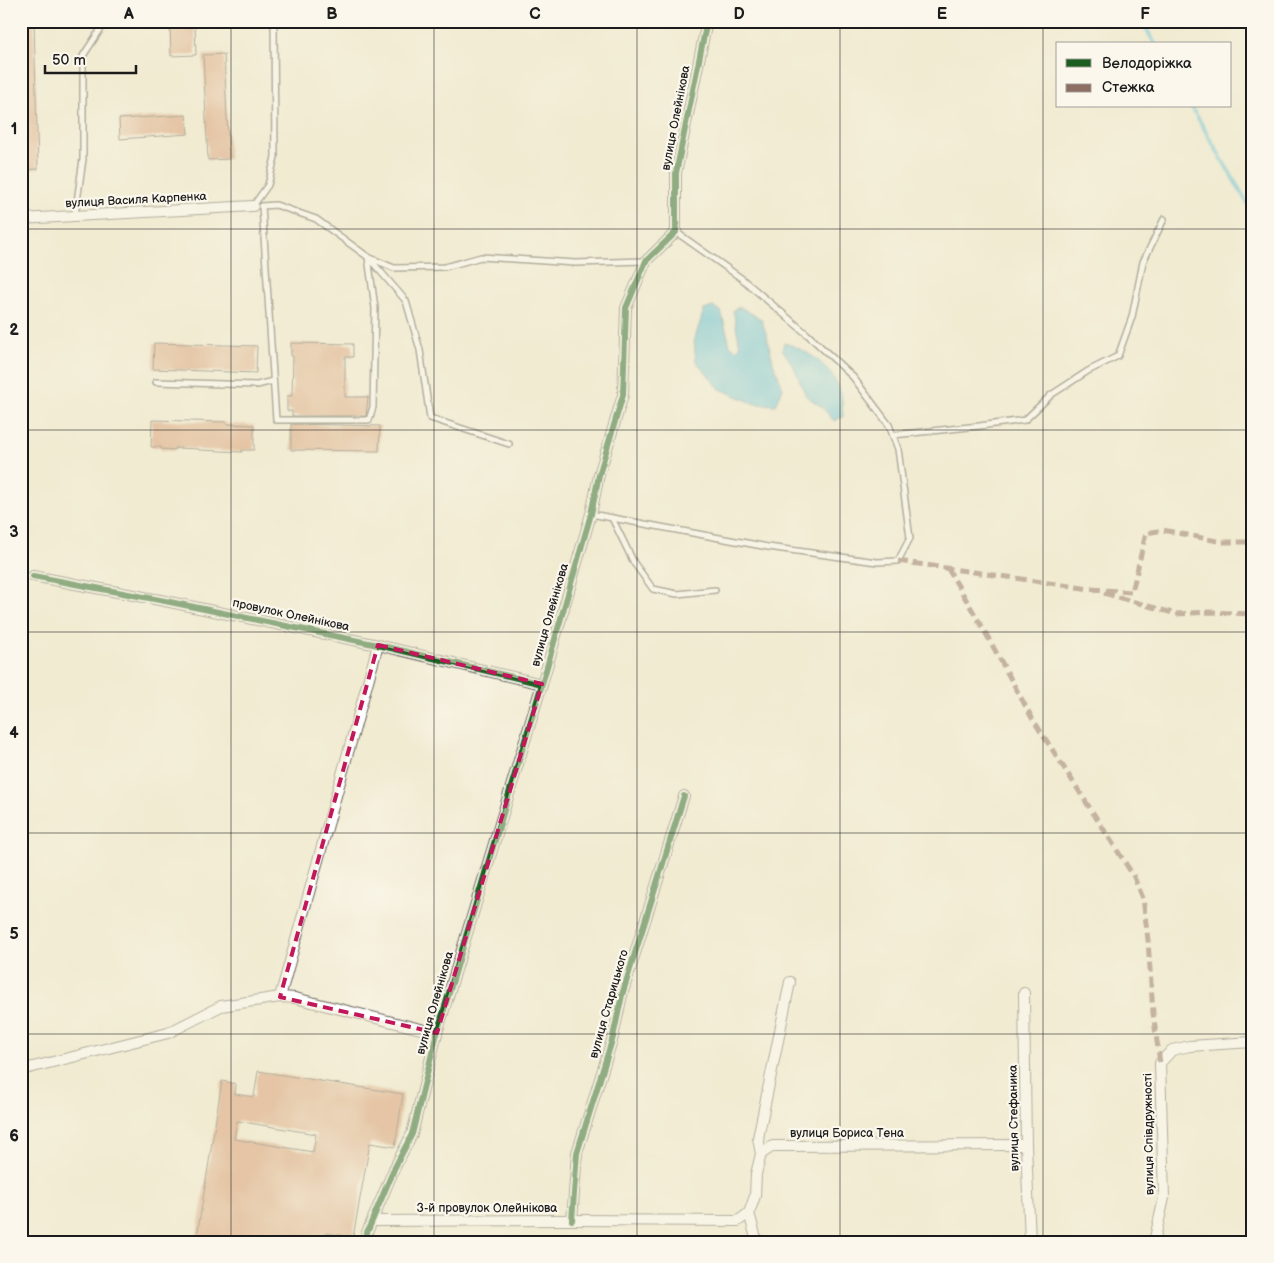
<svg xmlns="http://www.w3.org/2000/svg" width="1274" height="1263" font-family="'Balsamiq Sans',sans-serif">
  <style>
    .water { fill: #5cc0da; stroke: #3c6e7b }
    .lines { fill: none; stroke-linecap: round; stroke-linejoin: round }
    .stream { stroke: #5cc0da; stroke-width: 4 }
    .building { fill: #d7986f; fill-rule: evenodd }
    .lane-casing { stroke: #67645c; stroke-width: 8 }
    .street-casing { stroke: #67645c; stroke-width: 12 }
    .lane { stroke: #fff; stroke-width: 5 }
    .street { stroke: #fff; stroke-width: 10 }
    .quiet { stroke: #8d6e63; stroke-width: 5; stroke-dasharray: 10 5; stroke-linecap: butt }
    .cycleway-casing { stroke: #fbf7ec; stroke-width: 9 }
    .cycleway { stroke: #1b5e20; stroke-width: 6 }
    .marked { fill: none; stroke: #c2185b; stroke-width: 4; stroke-dasharray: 10 6; stroke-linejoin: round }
    .grid { fill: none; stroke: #1c1c1c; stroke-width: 1; stroke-opacity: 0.55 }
    .labels { text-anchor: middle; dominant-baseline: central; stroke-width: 4.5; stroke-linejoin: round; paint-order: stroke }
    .street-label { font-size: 12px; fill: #1c1c1c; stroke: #fbf7ec }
    .neatline { fill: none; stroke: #1c1c1c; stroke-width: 2 }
    .grid-label { font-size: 16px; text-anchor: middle; font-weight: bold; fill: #1c1c1c }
  </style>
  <rect width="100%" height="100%" fill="#fbf7ec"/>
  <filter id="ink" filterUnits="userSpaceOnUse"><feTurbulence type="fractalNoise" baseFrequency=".02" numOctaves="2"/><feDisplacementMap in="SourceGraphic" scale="10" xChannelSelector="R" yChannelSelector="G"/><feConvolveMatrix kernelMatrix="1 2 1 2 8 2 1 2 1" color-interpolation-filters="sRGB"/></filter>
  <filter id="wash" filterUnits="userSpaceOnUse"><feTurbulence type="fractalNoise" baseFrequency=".0096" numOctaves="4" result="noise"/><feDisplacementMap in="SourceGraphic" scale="20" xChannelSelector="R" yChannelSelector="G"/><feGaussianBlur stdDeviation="1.12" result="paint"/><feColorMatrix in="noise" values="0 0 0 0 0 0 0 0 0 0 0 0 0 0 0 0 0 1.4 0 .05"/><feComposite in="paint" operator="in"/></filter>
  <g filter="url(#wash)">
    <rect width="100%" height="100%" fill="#f1ebd2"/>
    <g class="water">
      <polygon points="713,307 721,311 730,345 736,350 740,346 733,310 740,307 761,319 767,336 773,362 783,388 776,405 755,404 720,389 696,361 694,341 704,310"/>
      <path d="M784 343C807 349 832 367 840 390 843 398 842 409 843 417L834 421 822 407 806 396 794 367 782 349Z"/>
    </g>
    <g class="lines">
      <g class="stream">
        <polyline points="1142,21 1155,44"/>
        <polyline points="1191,106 1253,213"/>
      </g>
    </g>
    <g id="blocks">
      <g class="building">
        <polygon points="21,21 34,21 38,169 21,170"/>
        <polygon points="170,21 195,21 196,55 171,56"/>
        <polygon points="224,54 229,159 208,160 203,55"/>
        <polygon points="186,115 188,134 120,139 119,119"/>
        <polygon points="154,343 257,346 256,373 153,369"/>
        <polygon points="291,343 353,344 353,357 345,357 345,397 368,397 366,416 292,416 292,411 287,411 287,396 292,396 293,356 291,356"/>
        <polygon points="152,420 226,422 226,424 254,425 254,450 242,450 242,452 199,450 199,449 175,448 175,450 161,449 161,447 151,447"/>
        <polygon points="291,424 380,426 379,451 291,450"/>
        <path d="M258 1071 403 1094 395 1147 370 1143 353 1237 326 1233 324 1242H196L222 1081 236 1084 235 1094 254 1097ZM237 1121 316 1134 313 1152 234 1139Z"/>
      </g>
    </g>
  </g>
  <g filter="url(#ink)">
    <use href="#blocks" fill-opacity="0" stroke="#67645c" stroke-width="1"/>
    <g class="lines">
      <defs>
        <g id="lane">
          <polyline points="253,206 268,185 275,157 274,21"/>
          <polyline points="261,206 276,205 316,219 368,257 406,301 420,350 430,418 509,444"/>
          <polyline points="262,206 276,420 369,420 373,407 375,308 368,257"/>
          <polyline points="75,216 83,159 83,56 106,21"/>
          <polyline points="370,258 394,268 445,267 481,257 575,263 645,261"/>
          <polyline points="156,382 257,385 273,381"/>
          <polyline points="893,435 979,426 1025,420 1051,395 1088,371 1118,356 1132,317 1143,262 1164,219"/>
          <polyline points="591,514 768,547 877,562 898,561 910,538 898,449 889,425 853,377 807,334 741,278 676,232"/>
          <polyline points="612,518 634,563 653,589 677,594 715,590"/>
        </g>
        <g id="street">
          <polyline points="21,219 253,206"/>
          <polyline points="33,576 165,601 378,645 542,684"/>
          <polyline points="1024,993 1026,1145 1030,1242"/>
          <polyline points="280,997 378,645"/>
          <polyline points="21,1070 168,1033 221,1006 280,997 295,998 437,1033"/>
          <polyline points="761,1154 758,1138 790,982"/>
          <polyline points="572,1220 577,1153 613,1037 622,995 684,796"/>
          <polyline points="373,1221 572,1220 738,1221 749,1213"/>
          <polyline points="363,1242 394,1169 412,1134 437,1033 542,684 591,514 599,475 623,395 626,308 646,261 676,232 676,173 707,21"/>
          <polyline points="757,1242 749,1213 755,1196 756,1174 761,1154 773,1146 1026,1145"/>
          <polyline points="1154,1242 1164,1198 1160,1063 1172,1050 1190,1046 1253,1042"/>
        </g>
      </defs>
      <use href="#lane" class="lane-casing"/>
      <use href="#street" class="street-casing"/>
      <use href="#lane" class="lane"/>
      <use href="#street" class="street"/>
      <g class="quiet">
        <polyline points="898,561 1090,589 1132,592 1146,533 1163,530 1222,542 1253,542"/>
        <polyline points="947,567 984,630 1032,718 1133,875 1143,898 1148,940 1153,1013 1160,1063"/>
        <polyline points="1104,593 1176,614 1210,612 1253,614"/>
      </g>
      <defs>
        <g id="cycleway">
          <polyline points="33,576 165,601 378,645 542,684"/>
          <polyline points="572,1220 577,1153 613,1037 622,995 684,796"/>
          <polyline points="363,1242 394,1169 412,1134 437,1033 542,684 591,514 599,475 623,395 626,308 646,261 676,232 676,173 707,21"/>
        </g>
      </defs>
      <use href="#cycleway" class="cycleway-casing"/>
      <use href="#cycleway" class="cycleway"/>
    </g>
  </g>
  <path d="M0 0H1274V1263H0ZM378 645 542 684 437 1033 280 997Z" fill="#f1ebd2" fill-opacity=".55" fill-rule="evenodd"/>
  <path class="marked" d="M378 645 542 684 437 1033 280 997Z"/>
  <path class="grid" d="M231 21V1242M434 21V1242M637 21V1242M840 21V1242M1043 21V1242M21 229H1253M21 430H1253M21 632H1253M21 833H1253M21 1034H1253"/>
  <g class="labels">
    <g class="street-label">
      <text transform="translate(676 118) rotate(-79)">вулиця Олейнікова</text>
      <text transform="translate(136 200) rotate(-3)">вулиця Василя Карпенка</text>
      <text transform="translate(291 615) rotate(12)">провулок Олейнікова</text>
      <text transform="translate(550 615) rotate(-74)">вулиця Олейнікова</text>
      <text transform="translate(435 1003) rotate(-74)">вулиця Олейнікова</text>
      <text transform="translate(609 1004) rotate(-74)">вулиця Старицького</text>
      <text transform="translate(1014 1118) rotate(-91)">вулиця Стефаника</text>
      <text x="847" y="1133">вулиця Бориса Тена</text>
      <text transform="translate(1149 1134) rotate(-91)">вулиця Співдружності</text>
      <text x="487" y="1208">3-й провулок Олейнікова</text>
    </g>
  </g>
  <rect width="1274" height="1263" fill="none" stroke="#fbf7ec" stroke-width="55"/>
  <rect x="1056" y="42" width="175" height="65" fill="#fbf7ec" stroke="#a29f99"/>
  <rect x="1066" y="59" width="25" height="8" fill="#1b5e20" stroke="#a29f99"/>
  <text x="1102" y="68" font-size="15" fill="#1c1c1c">Велодоріжка</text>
  <rect x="1066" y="84" width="25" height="8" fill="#8d6e63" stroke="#a29f99"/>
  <text x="1102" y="92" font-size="15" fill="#1c1c1c">Стежка</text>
  <path d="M45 65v8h91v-8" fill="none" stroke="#1c1c1c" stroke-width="2.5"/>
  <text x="52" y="65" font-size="15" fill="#1c1c1c" stroke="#fbf7ec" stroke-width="4" paint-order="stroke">50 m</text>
  <rect x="28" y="28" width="1218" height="1208" class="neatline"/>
  <g class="grid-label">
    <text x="129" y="19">A</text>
    <text x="332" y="19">B</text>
    <text x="535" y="19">C</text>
    <text x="739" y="19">D</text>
    <text x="942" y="19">E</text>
    <text x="1145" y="19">F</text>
    <text x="14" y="134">1</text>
    <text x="14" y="335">2</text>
    <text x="14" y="537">3</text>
    <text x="14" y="738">4</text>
    <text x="14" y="939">5</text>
    <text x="14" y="1141">6</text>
  </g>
</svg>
